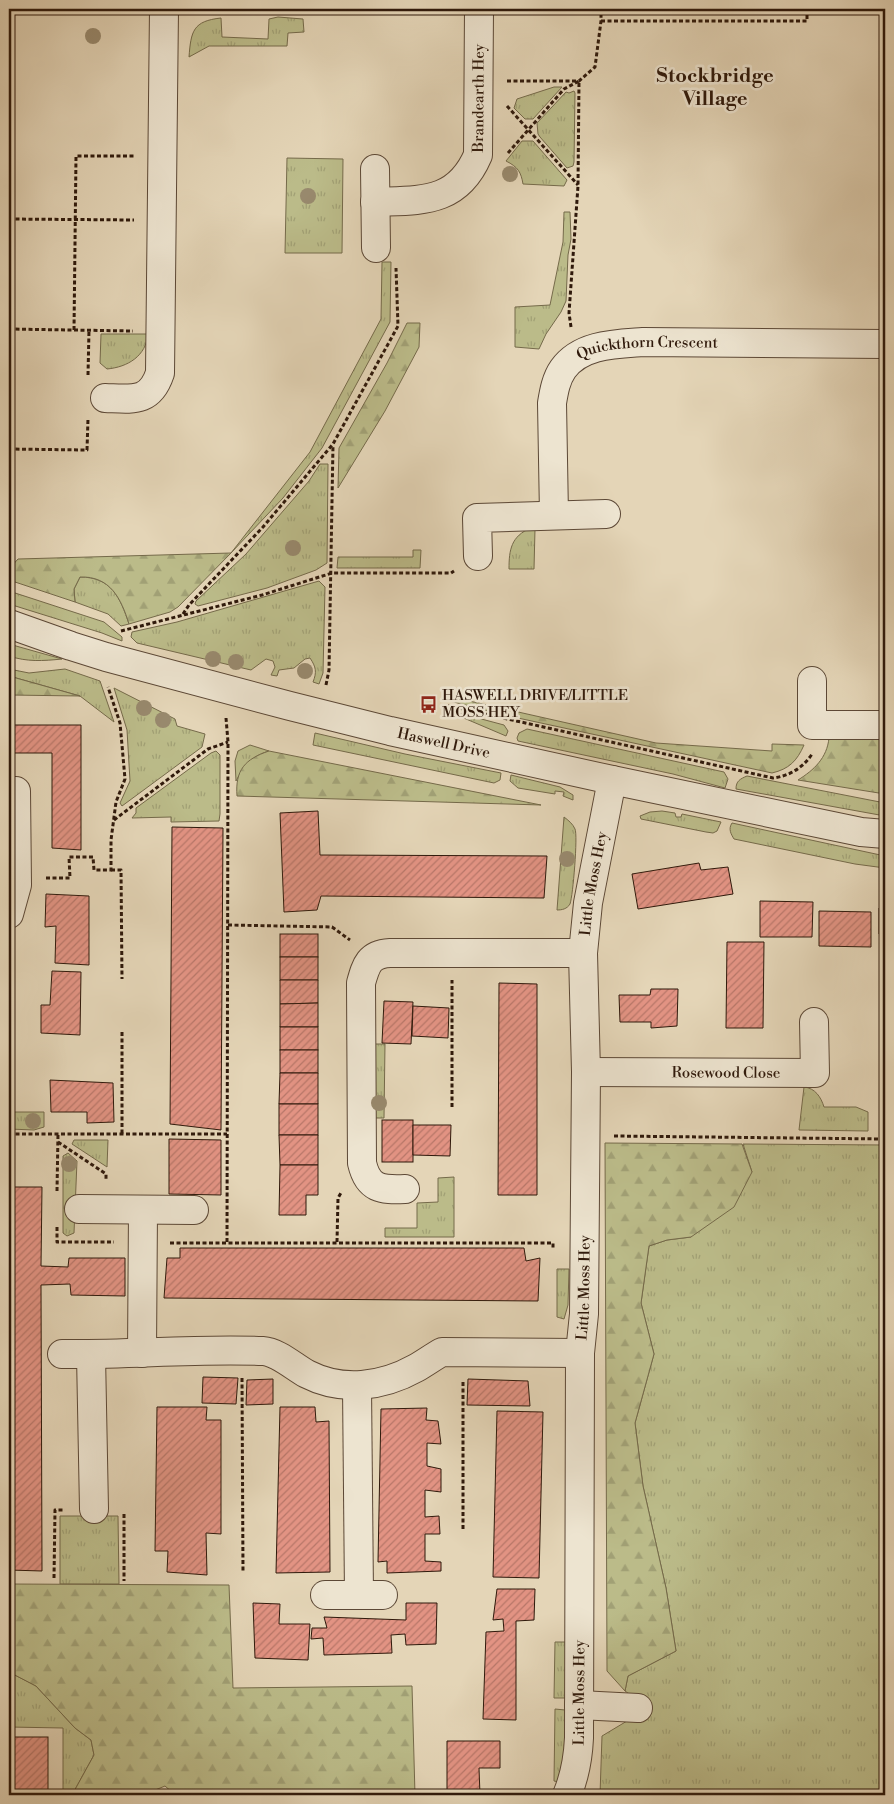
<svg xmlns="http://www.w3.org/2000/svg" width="894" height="1804" font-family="'Libre Bodoni',serif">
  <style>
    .grass { fill: url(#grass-tufts); stroke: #756a4a }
    .forest { fill: url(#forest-firs); stroke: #756a4a }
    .building { fill: url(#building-hatch); stroke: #2f190b }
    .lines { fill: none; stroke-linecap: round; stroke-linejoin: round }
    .minor-casing { stroke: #5c4836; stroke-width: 30 }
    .path { stroke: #2f190b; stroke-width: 3; stroke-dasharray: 4 2.5; stroke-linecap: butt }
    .minor { stroke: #ede4d0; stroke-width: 28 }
    .tree { fill: #98896d }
    .labels { text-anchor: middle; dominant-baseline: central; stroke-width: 5; stroke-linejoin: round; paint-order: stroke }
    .street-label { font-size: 15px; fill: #2f190b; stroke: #ede4d0 }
    .poi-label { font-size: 15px; fill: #2f190b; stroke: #ede4d0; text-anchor: start }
    .district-label { font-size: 20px; font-weight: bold; fill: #2f190b; stroke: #ede4d0 }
  </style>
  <defs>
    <pattern id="grass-tufts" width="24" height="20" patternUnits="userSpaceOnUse" patternTransform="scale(1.25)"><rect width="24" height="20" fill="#bbbb89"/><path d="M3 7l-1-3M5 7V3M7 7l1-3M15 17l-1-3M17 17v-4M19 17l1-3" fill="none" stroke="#a1a075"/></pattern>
    <pattern id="forest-firs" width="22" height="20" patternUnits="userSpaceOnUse" patternTransform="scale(1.25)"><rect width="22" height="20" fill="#bbbb89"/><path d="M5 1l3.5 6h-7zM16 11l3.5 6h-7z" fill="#a1a075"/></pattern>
    <pattern id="building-hatch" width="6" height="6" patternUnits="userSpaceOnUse" patternTransform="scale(1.25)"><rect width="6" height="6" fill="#e29383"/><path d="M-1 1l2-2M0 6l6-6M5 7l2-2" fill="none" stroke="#b87769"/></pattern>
  </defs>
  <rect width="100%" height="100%" fill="#e4d5b7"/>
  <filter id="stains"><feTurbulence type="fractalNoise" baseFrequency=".004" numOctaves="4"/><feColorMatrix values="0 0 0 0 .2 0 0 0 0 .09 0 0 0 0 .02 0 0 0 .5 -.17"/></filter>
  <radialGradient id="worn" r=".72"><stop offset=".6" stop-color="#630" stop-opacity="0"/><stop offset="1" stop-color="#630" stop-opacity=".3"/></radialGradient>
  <g class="grass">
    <path d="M278 17 303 19 304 32 288 33 287 46H209L189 57C191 31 193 21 221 18L222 37 268 39 269 19Z"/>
    <polygon points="554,87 562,87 533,119 525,119 514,108 517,99"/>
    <polygon points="574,91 575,93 574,162 573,166 567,168 540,137 538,134 537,123 566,92 569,93"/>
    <path d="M522 141H533L567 180 564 186 523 184C521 172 518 167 506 161Z"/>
    <polygon points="287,158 343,159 342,253 285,253"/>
    <polygon points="564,212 570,212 571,239 568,255 566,301 561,312 546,334 539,349 515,347 515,307 550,305 563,242"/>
    <polygon points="382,262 391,262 390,322 322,448 283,498 231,553 310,452 381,319"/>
    <path d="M101 334H148C146 356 128 367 107 369L100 363Z"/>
    <polygon points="320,464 328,464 327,563 316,570 267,588 198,606 195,604 196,601 246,554 309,481"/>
    <path d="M531 528 535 529 534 569H509C509 550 511 536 531 528Z"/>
    <polygon points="413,550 421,550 420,568 337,568 338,557 413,557"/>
    <path d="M80 577C111 577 120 597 129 624L121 626 108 614 75 602 74 589Z"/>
    <path d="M319 581 325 587 323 673 319 684 313 682C317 672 316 667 310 658L305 659 294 668 279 670 277 676 271 675 275 667 273 661 266 659 251 670 137 643 131 637 132 632 177 622Z"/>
    <polygon points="9,591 104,622 122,637 122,641 102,633 9,604"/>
    <path d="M9 644 62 659C43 661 27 662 9 656Z"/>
    <polygon points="9,669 29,673 65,669 100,681 114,722 80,696 9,676"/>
    <polygon points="114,688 175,719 177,726 205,734 202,747 122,806 120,803 130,781 127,730"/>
    <polygon points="455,712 504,725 508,731 506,736 452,713"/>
    <polygon points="527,729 724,772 728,779 725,788 673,774 518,741 517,738 519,733"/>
    <polygon points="315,733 405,754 501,773 500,780 494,783 313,745"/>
    <path d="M250 745 269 751C252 756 244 765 236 781L235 761 238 751Z"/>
    <polygon points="216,751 220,755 220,814 219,821 171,822 171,817 132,818 136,813 136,808 211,753"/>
    <polygon points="511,775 560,787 573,795 573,800 563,796 564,792 555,791 555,794 518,788 510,781"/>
    <path d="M747 776 885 803V816L736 789C736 781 740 779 747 776Z"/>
    <polygon points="662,811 675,813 676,817 681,817 682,814 721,822 717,831 713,833 706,832 641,819 640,816 650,812"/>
    <path d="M564 817C568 820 573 824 575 829 578 835 573 896 570 904 567 909 562 910 557 910Z"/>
    <path d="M732 823 885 856V868L855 864 734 839C731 834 728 829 732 823Z"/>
    <polygon points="375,1044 385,1044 384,1118 375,1118"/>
    <path d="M804 1087C815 1088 821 1097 824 1107H856L868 1112V1131L799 1130Z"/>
    <polygon points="9,1112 44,1112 44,1127 34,1130 9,1129"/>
    <polygon points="74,1140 108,1140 107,1167 72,1144"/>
    <polygon points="743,1144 885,1145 885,1795 600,1795 602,1736 637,1715 638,1700 625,1691 628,1676 676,1651 666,1588 643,1486 635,1423 654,1354 641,1303 649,1246 667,1240 691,1237 752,1172"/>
    <polygon points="68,1153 77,1161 74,1233 67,1236 63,1233 63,1156"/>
    <polygon points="454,1177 454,1237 385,1237 385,1228 417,1228 417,1203 438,1202 438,1178"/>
    <polygon points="557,1269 569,1269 568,1305 564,1319 557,1317"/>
    <polygon points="60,1516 118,1516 119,1584 60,1584"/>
    <polygon points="555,1642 566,1642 566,1698 554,1698"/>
    <polygon points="9,1672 36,1686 75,1728 91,1740 94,1755 72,1795 63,1795 63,1728 9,1727"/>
    <polygon points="555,1709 565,1710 566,1745 559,1782 554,1781"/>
  </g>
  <g class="forest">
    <rect x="644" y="9" width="151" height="4"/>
    <polygon points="407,323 420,323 419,347 385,411 338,488 339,448 387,363"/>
    <path d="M231 553 178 607 170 612 129 624C121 598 110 576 80 577L74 589 75 602 9 580V569L18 559Z"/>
    <polygon points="9,676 80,696 9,695"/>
    <path d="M447 696 656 743 772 751V744L804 745C797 761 789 769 772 773L504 715 450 701Z"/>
    <path d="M829 738 885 739V794L798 780C814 770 827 758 829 738Z"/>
    <path d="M269 751 541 805 237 796C235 770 245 759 269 751Z"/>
    <polygon points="605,1143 742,1144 752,1172 734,1207 691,1237 667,1240 649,1246 641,1303 654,1354 635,1423 643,1486 666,1588 676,1651 628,1676 625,1691 607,1671"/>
    <polygon points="9,1584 229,1585 233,1688 412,1686 415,1795 306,1795 298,1793 291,1795 199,1795 173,1793 165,1786 143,1795 72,1795 94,1755 91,1740 75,1728 36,1686 9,1672"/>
  </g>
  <g class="building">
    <polygon points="10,725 81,725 81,850 52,848 52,753 9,753"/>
    <polygon points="318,811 320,855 547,856 544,898 321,896 317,910 284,912 280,813"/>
    <polygon points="172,827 223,828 221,1130 170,1124"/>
    <polygon points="699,863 701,870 728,867 733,894 638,909 632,874"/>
    <polygon points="46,894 89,896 89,965 55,963 56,926 45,927"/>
    <polygon points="760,901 813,902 812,937 760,937"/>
    <polygon points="879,908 885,908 885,933 879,934"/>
    <polygon points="819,911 871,912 871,947 819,946"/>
    <rect x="280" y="934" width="38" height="23"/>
    <polygon points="727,942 764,942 763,1028 726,1028"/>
    <rect x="280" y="957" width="38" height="23"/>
    <polygon points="52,971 81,972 80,1035 41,1033 41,1005 50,1005"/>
    <polygon points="280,980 318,980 318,1003 280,1004"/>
    <polygon points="499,983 537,984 537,1195 498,1195"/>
    <polygon points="651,989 678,989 677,1026 651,1028 651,1022 620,1022 619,995 650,995"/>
    <polygon points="384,1001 413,1002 411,1044 382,1043"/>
    <polygon points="318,1003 318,1027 280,1027 280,1004"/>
    <polygon points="413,1006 449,1008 448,1038 412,1036"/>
    <rect x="280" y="1027" width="38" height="23"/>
    <rect x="280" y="1050" width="38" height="23"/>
    <polygon points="280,1073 318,1073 318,1104 279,1104"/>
    <polygon points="50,1080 113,1083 114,1122 87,1123 87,1112 51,1112"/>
    <rect x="279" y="1104" width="39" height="31"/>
    <rect x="382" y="1120" width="31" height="42"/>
    <polygon points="413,1125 451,1125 450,1156 413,1155"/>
    <polygon points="279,1135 318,1135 318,1165 280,1165"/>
    <polygon points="169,1139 221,1140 221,1195 169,1194"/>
    <polygon points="280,1165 318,1165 318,1195 306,1195 306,1215 279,1215"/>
    <polygon points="9,1187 42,1187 41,1266 68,1267 69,1258 125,1258 125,1296 71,1295 70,1284 41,1285 42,1571 9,1570"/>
    <polygon points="180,1248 524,1248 526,1261 540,1258 538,1301 164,1298 167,1258 180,1258"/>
    <polygon points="203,1377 238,1378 236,1404 202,1403"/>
    <polygon points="273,1379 273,1404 246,1405 247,1380"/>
    <polygon points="468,1379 528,1381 530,1406 467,1405"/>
    <polygon points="157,1407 207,1407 206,1420 221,1420 221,1534 206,1533 207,1575 167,1572 168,1551 155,1551"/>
    <polygon points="280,1407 315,1407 316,1422 329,1421 330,1572 276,1573"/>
    <polygon points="427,1408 426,1420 438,1421 441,1444 427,1443 427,1466 441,1469 441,1492 425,1490 425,1517 439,1516 440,1534 425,1534 425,1561 441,1562 441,1571 387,1573 387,1561 378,1562 381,1409"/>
    <polygon points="497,1411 543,1412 539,1578 493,1577"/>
    <polygon points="497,1589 535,1589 534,1620 516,1621 516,1720 483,1719 486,1632 504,1631 503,1619 493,1620"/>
    <polygon points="253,1603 280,1604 279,1624 310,1624 308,1660 255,1658"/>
    <polygon points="406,1603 437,1603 436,1644 406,1645 405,1634 391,1635 392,1653 324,1655 323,1638 311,1639 312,1628 327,1628 324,1617 406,1620"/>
    <rect x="9" y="1737" width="39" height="58"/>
    <polygon points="447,1741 500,1741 500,1768 479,1768 480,1795 447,1795"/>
  </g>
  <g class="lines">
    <defs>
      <g id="minor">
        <polyline points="375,169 376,248"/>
        <path id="s1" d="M375 202C421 200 457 204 478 155L479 9"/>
        <path d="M105 398C133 399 150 403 160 373L164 9"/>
        <path id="s2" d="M554 515 552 403C554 391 556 379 563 369 581 344 616 344 643 342L885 344"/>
        <polyline points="478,556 477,518 606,514"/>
        <path id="s3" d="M9 624 71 646 106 657 290 706 390 731 612 780 861 832 885 834"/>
        <polyline points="812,681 812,725 885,725"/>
        <polyline points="9,914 17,885 16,791"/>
        <path id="s4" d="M586 1072 815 1073 814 1022"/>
        <path d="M405 1189C381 1190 368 1189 362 1163L361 983C366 965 369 954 390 953H583"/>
        <polyline points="79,1209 194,1210"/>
        <polyline points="142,1353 143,1210"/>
        <path d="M62 1354C129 1355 196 1348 263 1351 278 1352 294 1367 307 1374 342 1392 382 1387 416 1368 425 1363 433 1357 442 1352L580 1353"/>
        <polyline points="91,1355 94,1509"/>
        <polyline points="357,1386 359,1595"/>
        <polyline points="325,1595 383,1595"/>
        <polyline points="579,1705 638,1708"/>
        <path id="s5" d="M567 1795C575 1776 578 1759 579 1738L580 1353 584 1314 586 1072 583 953 588 903 612 780"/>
      </g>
    </defs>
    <use href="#minor" class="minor-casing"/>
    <g class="path">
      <polyline points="601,21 807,21 807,9"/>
      <polyline points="507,81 579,81 595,67 601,21 601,9"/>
      <polyline points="507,106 578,185"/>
      <polyline points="508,153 564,89 579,81 578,186 569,313 571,327"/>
      <polyline points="9,219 134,220"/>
      <polyline points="9,329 133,331"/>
      <polyline points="74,330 76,156 134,156"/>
      <polyline points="88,375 89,330"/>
      <polyline points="9,449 87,450 88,419"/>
      <polyline points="183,614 189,605 263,527 333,444 398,326 396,268"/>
      <polyline points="121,631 262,595 332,573 451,573 454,571"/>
      <polyline points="326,685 329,670 333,445"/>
      <path d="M447 715 449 706 773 778C789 776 803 768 812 754"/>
      <polyline points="226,718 228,742 227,1242"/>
      <polyline points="114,820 208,749 228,742"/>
      <polyline points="111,870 121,870 122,979"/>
      <polyline points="46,878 70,878 69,857 93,857 94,870 111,870 111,840 116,802 125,779 120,723 108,687"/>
      <polyline points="228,925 332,927 350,940"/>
      <polyline points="122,1032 122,1134"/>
      <polyline points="452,1107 452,980"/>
      <polyline points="9,1134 227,1134"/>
      <polyline points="614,1136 885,1139"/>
      <polyline points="58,1142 106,1174 106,1181"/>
      <polyline points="57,1191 58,1134"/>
      <polyline points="57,1227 57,1242 114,1242"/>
      <polyline points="337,1242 338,1198 342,1191"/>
      <polyline points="170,1243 553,1243 553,1249"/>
      <polyline points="242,1378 243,1572"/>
      <polyline points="124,1514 124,1581"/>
      <polyline points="463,1529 463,1380"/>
      <polyline points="54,1578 55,1510 65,1510"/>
    </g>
    <use href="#minor" class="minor"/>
  </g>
  <g class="tree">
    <circle cx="93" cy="36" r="8"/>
    <circle cx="510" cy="174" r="8"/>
    <circle cx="308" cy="196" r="8"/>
    <circle cx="293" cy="548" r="8"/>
    <circle cx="213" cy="659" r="8"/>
    <circle cx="236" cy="662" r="8"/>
    <circle cx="305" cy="671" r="8"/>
    <circle cx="144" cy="708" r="8"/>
    <circle cx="163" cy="720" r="8"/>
    <circle cx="567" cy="859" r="8"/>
    <circle cx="379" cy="1103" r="8"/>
    <circle cx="33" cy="1121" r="8"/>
    <circle cx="69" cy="1164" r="8"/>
  </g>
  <defs>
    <symbol id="bus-bare" viewBox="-9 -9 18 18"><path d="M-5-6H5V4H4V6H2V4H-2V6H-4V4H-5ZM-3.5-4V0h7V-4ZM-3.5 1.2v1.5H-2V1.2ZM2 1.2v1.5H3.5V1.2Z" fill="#8f2418" stroke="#ede4d0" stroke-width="2.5" paint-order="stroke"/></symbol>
  </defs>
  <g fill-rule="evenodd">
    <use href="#bus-bare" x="416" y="692" width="25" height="25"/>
  </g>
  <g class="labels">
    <g class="street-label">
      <text stroke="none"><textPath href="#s1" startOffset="179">Brandearth Hey</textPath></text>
      <text stroke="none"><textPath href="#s2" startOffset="239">Quickthorn Crescent</textPath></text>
      <text stroke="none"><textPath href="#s3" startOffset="451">Haswell Drive</textPath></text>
      <text stroke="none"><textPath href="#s5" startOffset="914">Little Moss Hey</textPath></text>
      <text stroke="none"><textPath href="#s4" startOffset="140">Rosewood Close</textPath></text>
      <text stroke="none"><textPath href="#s5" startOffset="509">Little Moss Hey</textPath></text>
      <text stroke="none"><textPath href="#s5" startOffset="104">Little Moss Hey</textPath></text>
    </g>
    <g class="poi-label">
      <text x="442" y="695">HASWELL DRIVE/LITTLE<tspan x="442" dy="17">MOSS HEY</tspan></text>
    </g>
    <g class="district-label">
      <text x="715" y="76">Stockbridge<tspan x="715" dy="23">Village</tspan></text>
    </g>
  </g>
  <rect width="894" height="1804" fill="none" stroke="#e4d5b7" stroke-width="30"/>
  <rect x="10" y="10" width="874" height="1784" fill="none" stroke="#2f190b" stroke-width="2.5"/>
  <rect x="15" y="15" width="864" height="1774" fill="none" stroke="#2f190b"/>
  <rect width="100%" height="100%" filter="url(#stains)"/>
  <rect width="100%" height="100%" fill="url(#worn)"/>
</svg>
